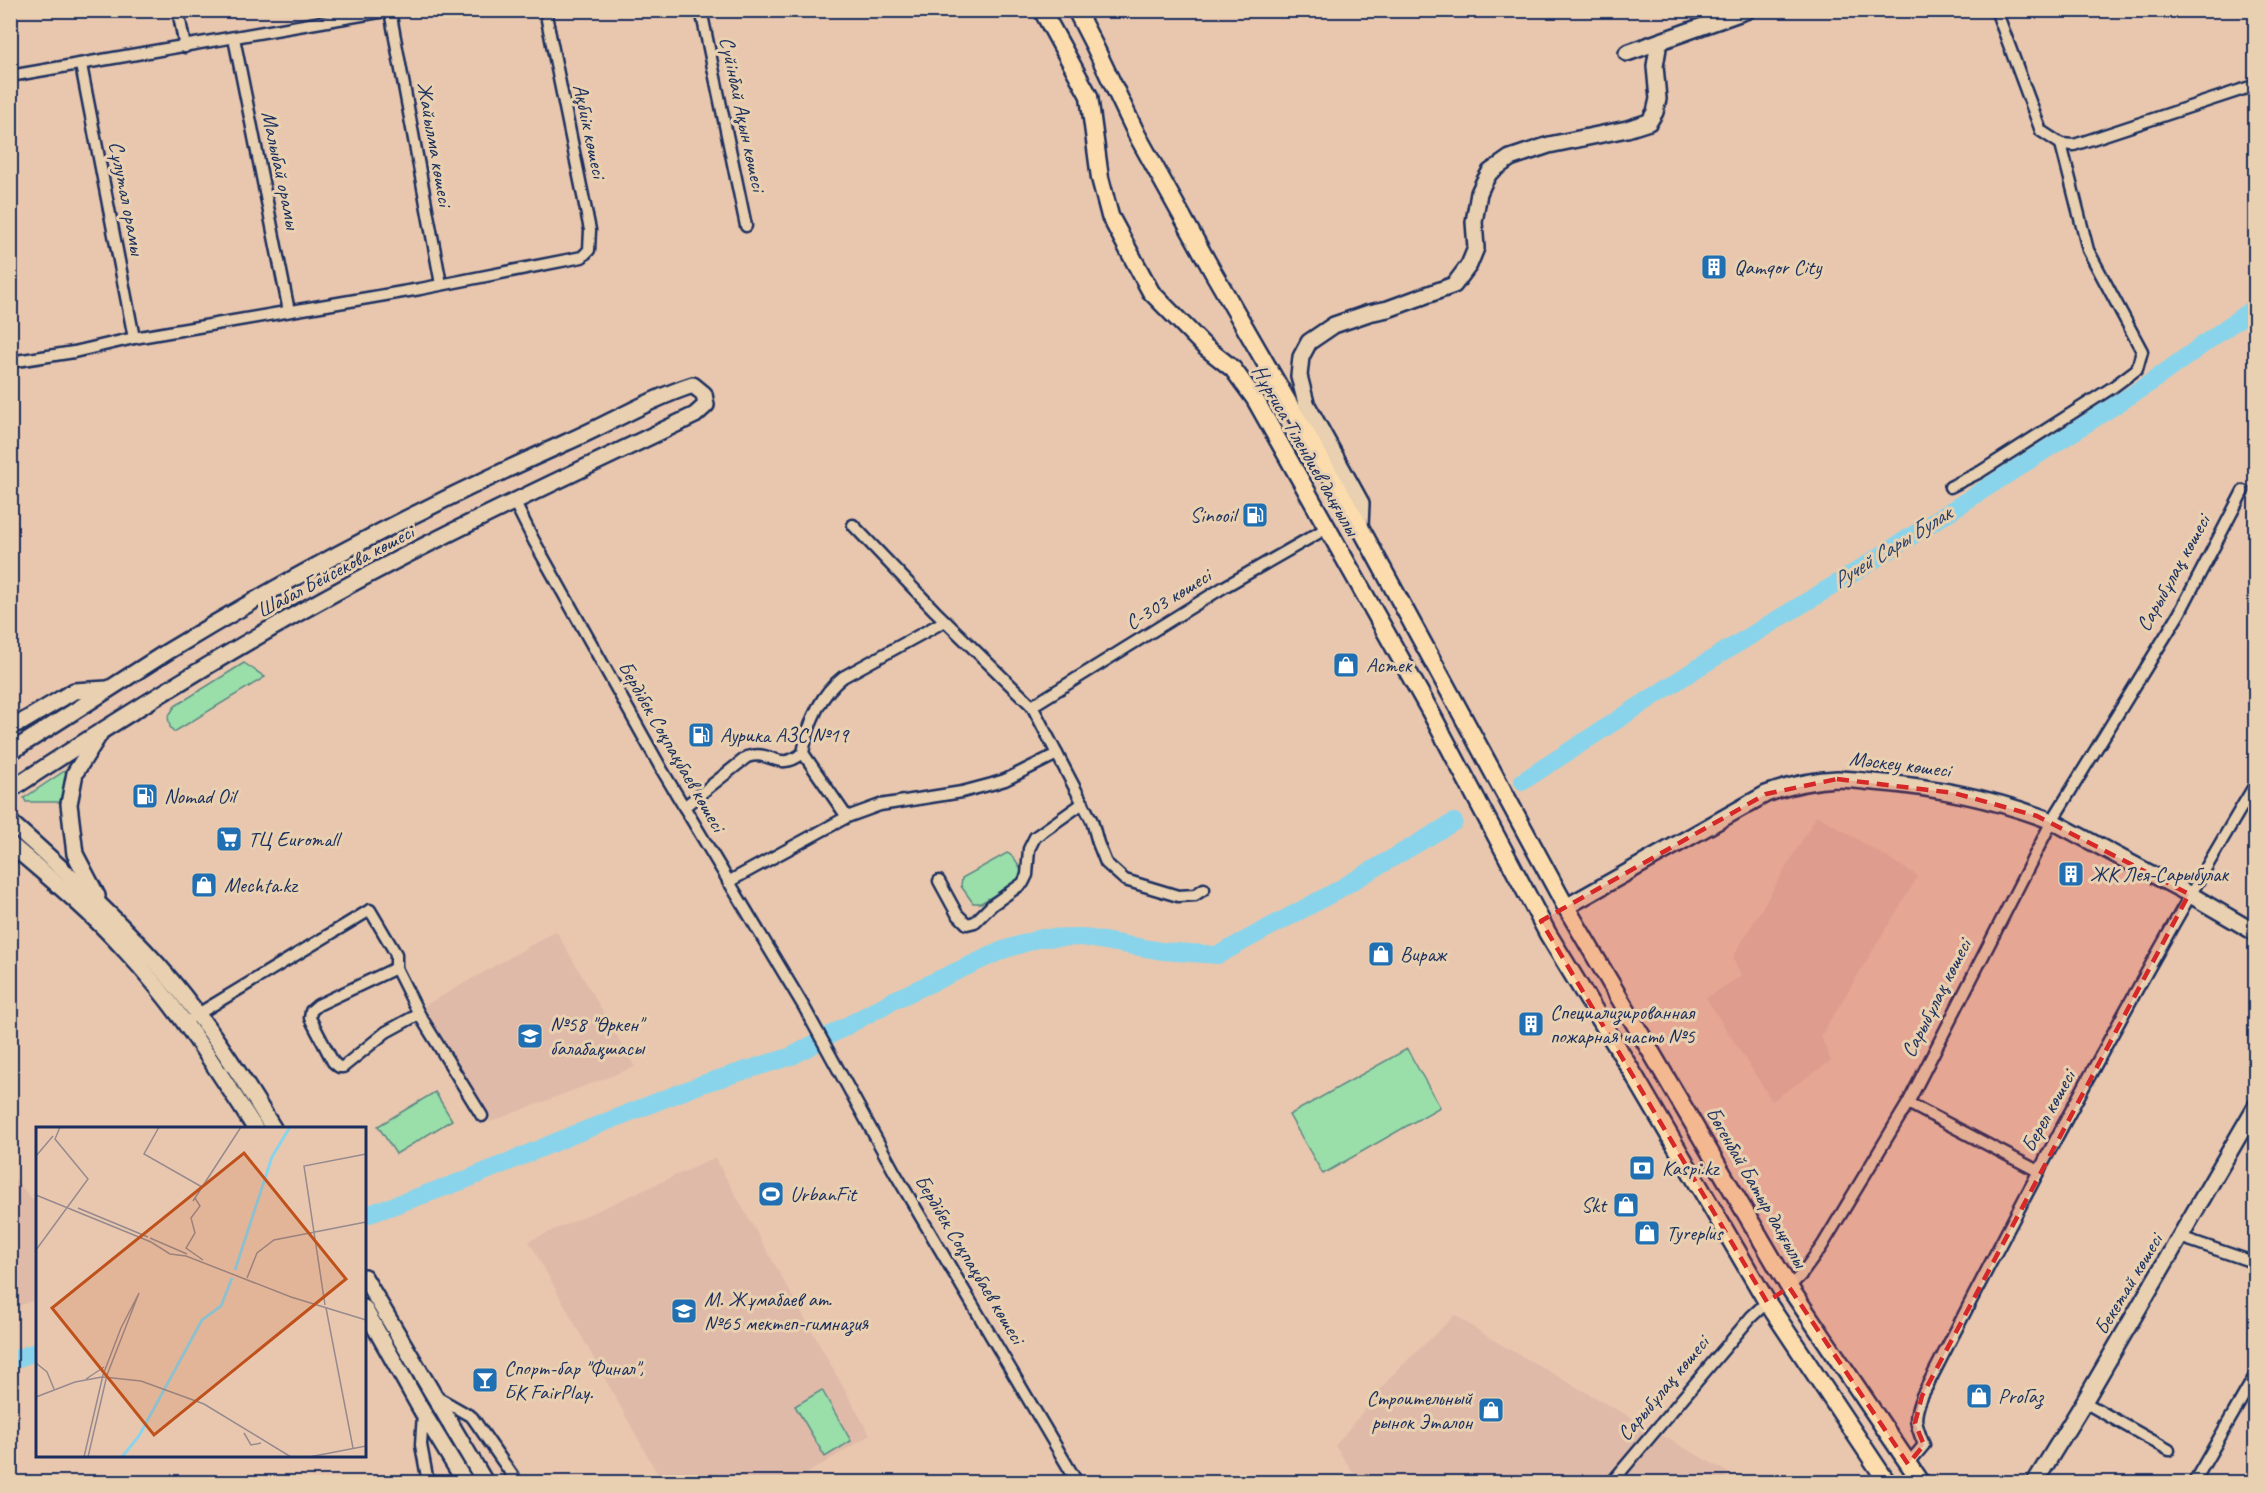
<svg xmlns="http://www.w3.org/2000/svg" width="2266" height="1493" font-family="Caveat,sans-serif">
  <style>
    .built { fill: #e0baa9 }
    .green { fill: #9adea9; stroke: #5a8684; stroke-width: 1.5 }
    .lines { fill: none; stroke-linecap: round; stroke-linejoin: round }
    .river { stroke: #8ad4eb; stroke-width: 18 }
    .street-casing { stroke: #1b2f5e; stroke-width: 15 }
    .secondary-casing { stroke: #1b2f5e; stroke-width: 20 }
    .primary-casing { stroke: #1b2f5e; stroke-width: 21 }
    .street { stroke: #e8d0b0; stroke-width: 10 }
    .secondary { stroke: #e8d0b0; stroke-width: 15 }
    .primary { stroke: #fcdcac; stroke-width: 16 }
    .marked { fill: #d62828; fill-opacity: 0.2; stroke: #d62828; stroke-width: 4.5; stroke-dasharray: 12 8; stroke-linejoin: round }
    .labels { text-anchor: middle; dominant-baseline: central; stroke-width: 6; stroke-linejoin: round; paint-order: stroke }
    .street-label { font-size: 21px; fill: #1b2f5e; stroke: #e8d0b0 }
    .poi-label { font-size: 21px; fill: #1b2f5e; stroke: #e8d0b0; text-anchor: start }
    .water-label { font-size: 22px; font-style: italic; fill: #26406c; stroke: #e8d0b0 }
    .inset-river { fill: none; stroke: #8ad4eb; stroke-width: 3 }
    .inset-road { fill: none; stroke: #978a8e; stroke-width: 1.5 }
    .view { fill: #bf511c; fill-opacity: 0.15; stroke: #bf511c; stroke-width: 3 }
    .inset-edge { fill: none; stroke: #1b2f5e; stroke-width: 3 }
  </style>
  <rect width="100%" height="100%" fill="#e9c7ae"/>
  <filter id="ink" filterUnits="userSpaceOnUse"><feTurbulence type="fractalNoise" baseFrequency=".0167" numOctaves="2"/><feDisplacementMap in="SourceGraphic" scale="12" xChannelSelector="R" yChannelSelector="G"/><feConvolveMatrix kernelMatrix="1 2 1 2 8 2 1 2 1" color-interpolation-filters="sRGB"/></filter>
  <g filter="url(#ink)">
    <g class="built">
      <polygon points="1817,815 1918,876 1821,1036 1831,1061 1772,1101 1706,998 1741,976 1733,957"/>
      <polygon points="556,931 635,1067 490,1122 424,1006"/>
      <polygon points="715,1158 870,1435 793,1482 662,1482 529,1241"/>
      <polygon points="10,1174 38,1205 37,1299 11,1309"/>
      <polygon points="1455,1315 1488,1337 1729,1473 1721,1482 1360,1482 1335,1446 1392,1375"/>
    </g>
    <g class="green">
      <polygon points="244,663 265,677 174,732 170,727 168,717 175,706"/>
      <polygon points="69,768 62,802 26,802 24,798"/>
      <path d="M1007 853C1015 856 1024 871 1021 880L981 903H973L961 886 962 878Z"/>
      <polygon points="1407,1049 1440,1107 1323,1174 1289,1115"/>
      <polygon points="435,1092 452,1120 396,1154 378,1126"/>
      <polygon points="822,1390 851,1441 825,1457 795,1406"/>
    </g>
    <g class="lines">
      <g class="river">
        <polyline points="1523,781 1699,667 1849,576 2150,383 2256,306"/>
        <polyline points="364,1216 465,1180 570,1136 702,1084 792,1056 894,1000 1003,950 1041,938 1081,937 1162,951 1218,955 1331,894 1454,822"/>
        <polyline points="10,1361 38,1351"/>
      </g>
      <defs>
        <g id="street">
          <polyline points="178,10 185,47"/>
          <polyline points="701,10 746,226"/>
          <polyline points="1996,10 2041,131 2061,144 2074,145 2256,85"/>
          <polyline points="390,11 441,284"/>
          <polyline points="234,38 289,311"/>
          <polyline points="81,65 134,338"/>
          <polyline points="10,76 391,10"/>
          <polyline points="10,362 74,352 134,338 420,289 582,257 589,250 590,230 545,10"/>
          <polyline points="1950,487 1980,472 2113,387 2137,369 2142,351 2088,250 2061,144"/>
          <polyline points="514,501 534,541 662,770 804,1007 895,1173 1077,1482"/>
          <polyline points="853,525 935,611 1032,706 1092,821 1098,843 1106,863 1125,880 1178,896 1195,895 1204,889"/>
          <polyline points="1032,706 1224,587 1327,528"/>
          <path d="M684 807 747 757C773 749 777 773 803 753"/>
          <path d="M847 817 803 753C808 724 820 695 843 677L945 621"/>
          <polyline points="939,881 957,914 967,924 975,922 992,905 1023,883 1027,875 1029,849 1035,837 1083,803"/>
          <polyline points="728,882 847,817 880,805 962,792 992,784 1005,780 1057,754"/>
          <polyline points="396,968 318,1005 311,1011 310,1018 333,1062 339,1067 343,1067 386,1032 419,1014"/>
          <polyline points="193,1017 370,910 396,954 396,968 419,1014 482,1116"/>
          <polyline points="1908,1103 2038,1171"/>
          <polyline points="2180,1237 2256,1263"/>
          <polyline points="1789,1287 1801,1275 1822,1246 1908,1103 2052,821 2179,614 2243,491"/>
          <polyline points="435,1396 472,1417 517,1482"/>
          <polyline points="2084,1402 2169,1450"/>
          <polyline points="423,1413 421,1445 428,1482"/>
          <path d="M1908 1464 1924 1445C1915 1423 1913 1418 1922 1396 2028 1189 2136 983 2256 783"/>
          <polyline points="1612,1482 1751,1317 1767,1302"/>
          <polyline points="2194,1482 2256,1374"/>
        </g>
        <g id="secondary">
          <polyline points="1627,53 1748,10"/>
          <polyline points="1360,527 1361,503 1306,403 1299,376 1301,357 1309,342 1334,325 1369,313 1388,309 1454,285 1469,265 1476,248 1474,222 1479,193 1484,182 1490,172 1510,158 1549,145 1627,129 1649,122 1655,112 1658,99 1655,66 1659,42"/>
          <polyline points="10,726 22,722 74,691 107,689"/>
          <path d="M10 752C63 719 115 685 167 652 295 574 428 504 565 443 607 425 649 399 693 385L704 394 706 405 695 415C560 480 423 542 293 616 196 671 103 729 10 790"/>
          <path d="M10 822C61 867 112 914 158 965 202 1015 239 1072 273 1128"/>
          <path d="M10 844C50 878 90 911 125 950 176 1004 215 1066 255 1128"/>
          <polyline points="97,896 75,854 69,804 75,773 99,735"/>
          <path d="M1566 907 1766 794C1788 786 1814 780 1837 779 1849 779 1862 781 1874 782 1935 787 1995 799 2052 821L2189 894 2256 933"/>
          <polyline points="364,1277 485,1482"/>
          <polyline points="364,1308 423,1413 465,1482"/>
          <polyline points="2035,1482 2084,1402 2256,1106"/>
        </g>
        <g id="primary">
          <polyline points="1042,10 1089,96 1100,178 1110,216 1151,292 1204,346 1233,369 1255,399 1430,711 1548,934 1634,1075 1767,1302 1887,1482"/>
          <polyline points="1076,10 1094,45 1137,135 1213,272 1360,527 1566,907 1789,1287 1921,1482"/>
        </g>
      </defs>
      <use href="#street" class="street-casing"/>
      <use href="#secondary" class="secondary-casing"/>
      <use href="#primary" class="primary-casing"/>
      <use href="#street" class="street"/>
      <use href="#secondary" class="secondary"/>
      <use href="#primary" class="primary"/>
    </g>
  </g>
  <path class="marked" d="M1837 779 1954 793 2037 816 2189 894 1922 1396 1915 1423 1924 1445 1908 1464 1789 1287 1767 1302 1541 921 1766 794Z"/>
  <defs>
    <symbol id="building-square" viewBox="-11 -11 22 22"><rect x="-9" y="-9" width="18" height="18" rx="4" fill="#1f6fb2" stroke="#e8d0b0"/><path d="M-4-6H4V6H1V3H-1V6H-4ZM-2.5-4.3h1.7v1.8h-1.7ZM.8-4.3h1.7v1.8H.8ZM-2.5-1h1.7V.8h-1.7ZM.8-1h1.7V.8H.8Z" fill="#fff"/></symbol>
    <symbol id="fuel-square" viewBox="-11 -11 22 22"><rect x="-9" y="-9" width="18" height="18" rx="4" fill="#1f6fb2" stroke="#e8d0b0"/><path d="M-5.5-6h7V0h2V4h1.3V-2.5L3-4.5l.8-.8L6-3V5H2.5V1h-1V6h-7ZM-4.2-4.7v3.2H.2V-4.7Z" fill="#fff"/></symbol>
    <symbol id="shop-square" viewBox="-11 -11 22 22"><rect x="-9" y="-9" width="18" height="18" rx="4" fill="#1f6fb2" stroke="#e8d0b0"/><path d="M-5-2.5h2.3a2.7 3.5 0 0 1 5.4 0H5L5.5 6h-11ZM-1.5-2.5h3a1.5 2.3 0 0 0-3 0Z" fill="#fff"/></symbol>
    <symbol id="supermarket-square" viewBox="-11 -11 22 22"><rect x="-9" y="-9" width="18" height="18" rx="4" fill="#1f6fb2" stroke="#e8d0b0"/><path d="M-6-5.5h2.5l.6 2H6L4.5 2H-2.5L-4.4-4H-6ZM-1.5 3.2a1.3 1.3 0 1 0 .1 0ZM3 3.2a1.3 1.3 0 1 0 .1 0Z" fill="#fff"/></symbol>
    <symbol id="school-square" viewBox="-11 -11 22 22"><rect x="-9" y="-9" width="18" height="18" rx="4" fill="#1f6fb2" stroke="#e8d0b0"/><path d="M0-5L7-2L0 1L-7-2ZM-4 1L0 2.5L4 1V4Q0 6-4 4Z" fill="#fff"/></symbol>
    <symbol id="bank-square" viewBox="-11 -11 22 22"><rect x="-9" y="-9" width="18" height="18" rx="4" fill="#1f6fb2" stroke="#e8d0b0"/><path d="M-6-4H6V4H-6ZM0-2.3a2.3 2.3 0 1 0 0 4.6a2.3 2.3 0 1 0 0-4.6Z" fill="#fff"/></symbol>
    <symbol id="stadium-square" viewBox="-11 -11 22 22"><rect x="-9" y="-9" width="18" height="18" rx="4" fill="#1f6fb2" stroke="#e8d0b0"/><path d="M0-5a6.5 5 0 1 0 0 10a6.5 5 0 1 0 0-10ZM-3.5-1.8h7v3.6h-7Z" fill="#fff"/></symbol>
    <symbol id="bar-square" viewBox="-11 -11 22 22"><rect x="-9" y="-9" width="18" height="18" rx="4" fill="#1f6fb2" stroke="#e8d0b0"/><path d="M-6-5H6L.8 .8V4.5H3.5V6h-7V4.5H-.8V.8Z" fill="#fff"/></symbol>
  </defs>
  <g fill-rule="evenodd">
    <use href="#building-square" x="1699" y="252" width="30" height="30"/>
    <use href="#fuel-square" x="1240" y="500" width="30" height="30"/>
    <use href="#shop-square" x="1331" y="650" width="30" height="30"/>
    <use href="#fuel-square" x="686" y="720" width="30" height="30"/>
    <use href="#fuel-square" x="130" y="781" width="30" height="30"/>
    <use href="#supermarket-square" x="214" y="824" width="30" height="30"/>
    <use href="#building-square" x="2056" y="859" width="30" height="30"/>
    <use href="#shop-square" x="189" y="870" width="30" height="30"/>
    <use href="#shop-square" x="1366" y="939" width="30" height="30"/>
    <use href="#building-square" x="1516" y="1009" width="30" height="30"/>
    <use href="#school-square" x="515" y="1021" width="30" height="30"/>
    <use href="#bank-square" x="1627" y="1153" width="30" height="30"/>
    <use href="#stadium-square" x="756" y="1179" width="30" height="30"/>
    <use href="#shop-square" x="1611" y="1190" width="30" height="30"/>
    <use href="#shop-square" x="1632" y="1218" width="30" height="30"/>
    <use href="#school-square" x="669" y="1296" width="30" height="30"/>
    <use href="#bar-square" x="470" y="1365" width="30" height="30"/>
    <use href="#shop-square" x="1964" y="1381" width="30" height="30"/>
    <use href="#shop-square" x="1476" y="1395" width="30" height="30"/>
  </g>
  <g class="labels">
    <g class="street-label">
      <text transform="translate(743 114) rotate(78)">Сүйінбай Ақын көшесі</text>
      <text transform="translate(590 131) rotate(78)">Ақбиік көшесі</text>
      <text transform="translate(435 144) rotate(80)">Жайылма көшесі</text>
      <text transform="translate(281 170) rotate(78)">Малыбай орамы</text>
      <text transform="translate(127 198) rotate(79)">Сұлутал орамы</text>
      <text transform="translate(1306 450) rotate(60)">Нұрғиса Тілендиев даңғылы</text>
      <text transform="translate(335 571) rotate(-28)">Шабал Бейсекова көшесі</text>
      <text transform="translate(2173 573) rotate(-61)">Сарыбұлақ көшесі</text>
      <text transform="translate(1168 599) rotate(-32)">С-303 көшесі</text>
      <text transform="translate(672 746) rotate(60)">Бердібек Соқпақбаев көшесі</text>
      <text transform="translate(1900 764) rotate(7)">Мәскеу көшесі</text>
      <text transform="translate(1936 998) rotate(-63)">Сарыбұлақ көшесі</text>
      <text transform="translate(2048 1111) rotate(-61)">Берел көшесі</text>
      <text transform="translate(1757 1187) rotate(60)">Бөгенбай Батыр даңғылы</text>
      <text transform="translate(970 1259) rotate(59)">Бердібек Соқпақбаев көшесі</text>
      <text transform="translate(2128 1284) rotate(-59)">Бекетай көшесі</text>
      <text transform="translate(1663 1388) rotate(-50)">Сарыбұлақ көшесі</text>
    </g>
    <g class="poi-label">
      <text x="1734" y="267">Qamqor City</text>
      <text x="1236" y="515" text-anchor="end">Sinooil</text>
      <text x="1366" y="665">Астек</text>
      <text x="720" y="735">Аурика АЗС №19</text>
      <text x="164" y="796">Nomad Oil</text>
      <text x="248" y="839">ТЦ Euromall</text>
      <text x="2090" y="874">ЖК Лея-Сарыбулак</text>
      <text x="224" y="885">Mechta.kz</text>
      <text x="1400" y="954">Вираж</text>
      <text x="1550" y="1012">Специализированная<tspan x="1550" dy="24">пожарная часть №5</tspan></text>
      <text x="550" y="1024">№58 "Өркен"<tspan x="550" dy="24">балабақшасы</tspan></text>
      <text x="1662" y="1168">Kaspi.kz</text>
      <text x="790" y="1194">UrbanFit</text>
      <text x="1606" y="1205" text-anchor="end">Skt</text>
      <text x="1666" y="1233">Tyreplus</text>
      <text x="704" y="1299">М. Жұмабаев ат.<tspan x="704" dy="24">№65 мектеп-гимназия</tspan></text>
      <text x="504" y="1368">Спорт-бар "Финал",<tspan x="504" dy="24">БК FairPlay.</tspan></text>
      <text x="1998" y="1396">ProГаз</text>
      <text x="1472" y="1398" text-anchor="end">Строительный<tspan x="1472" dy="24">рынок Эталон</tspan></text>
    </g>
    <g class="water-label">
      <text transform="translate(1892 547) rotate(-32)">Ручей Сары Булак</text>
    </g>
  </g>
  <g transform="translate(36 1127)">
    <rect width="330" height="330" fill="#e9c7ae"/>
    <path class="inset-river" d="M199 143 236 30 254 0M86 330 103 309 166 193 185 179 196 151"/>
    <path class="inset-road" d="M123 0 108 27 166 60M0 29 17 9M0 68 115 115 134 127 150 129 255 170 330 193M159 71 164 79 155 91 159 106 150 121 167 133M157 74 205 0M42 81 112 110M114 111 151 127M0 123 52 52 19 12 24 0M211 151 221 126 238 113 330 95M289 178 268 39 330 27M290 181 317 321M0 236 11 245 18 262M67 250 105 254 168 277 255 330M50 252 68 240M0 270 39 255 66 250M208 306 215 318 225 316M48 330 67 248 85 201 103 166 71 248 52 330M273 330 330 319"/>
    <path class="view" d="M208 26 310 152 118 308 16 181Z"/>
    <rect width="330" height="330" class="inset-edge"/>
  </g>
  <rect width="2266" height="1493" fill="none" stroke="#e8d0b0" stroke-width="36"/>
  <rect x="18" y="18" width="2230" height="1457" fill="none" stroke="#1b2f5e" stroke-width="2" filter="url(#ink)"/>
</svg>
